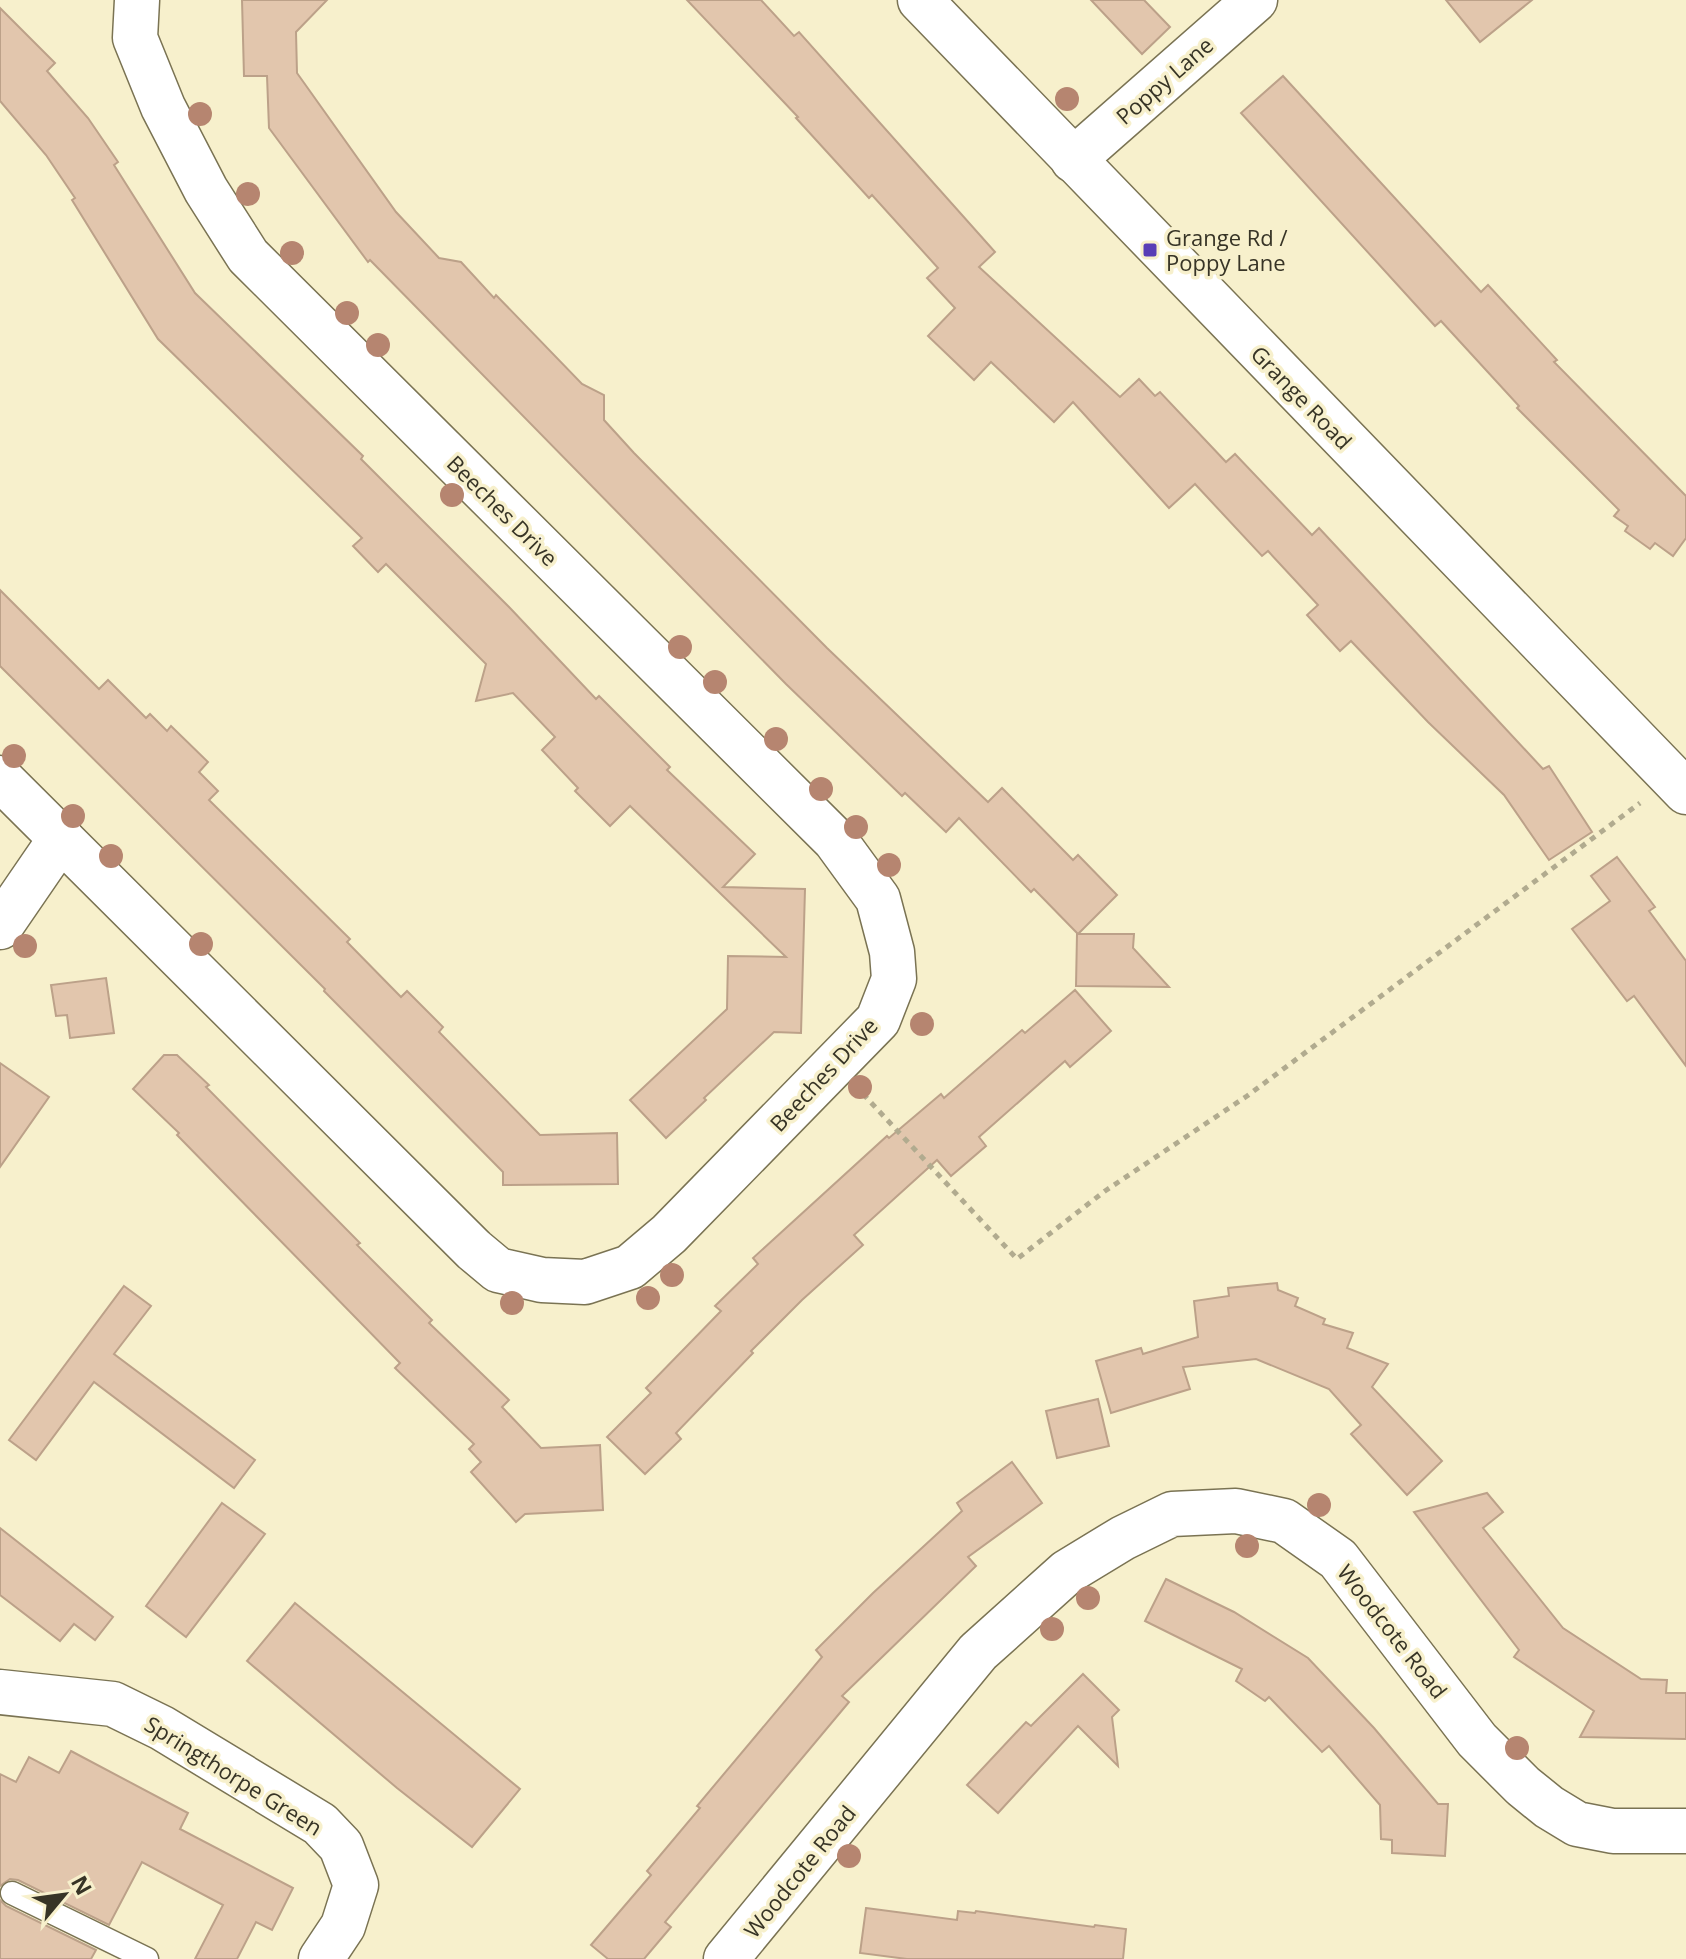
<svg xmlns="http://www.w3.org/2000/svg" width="1686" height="1959" font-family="'Open Sans',sans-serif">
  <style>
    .building { fill: #e2c6ad; stroke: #bca189; stroke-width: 2 }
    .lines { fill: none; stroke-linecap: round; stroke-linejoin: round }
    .lane-casing { stroke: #7a7353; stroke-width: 25 }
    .street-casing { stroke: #7a7353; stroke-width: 47 }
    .path { stroke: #b1ab8f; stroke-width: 5; stroke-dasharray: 6 6; stroke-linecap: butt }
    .lane { stroke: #fff; stroke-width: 22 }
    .street { stroke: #fff; stroke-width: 44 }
    .tree { fill: #b68570 }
    .poi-dot { fill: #583eb6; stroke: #f7f0cc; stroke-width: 3 }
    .labels { text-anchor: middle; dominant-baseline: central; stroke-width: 7; stroke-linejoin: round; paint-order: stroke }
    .street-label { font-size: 22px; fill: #373426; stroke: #f7f0cc }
    .poi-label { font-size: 22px; fill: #373426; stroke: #f7f0cc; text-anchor: start }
  </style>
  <rect width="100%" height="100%" fill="#f7f0cc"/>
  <g class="building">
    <polygon points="242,0 327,0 296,32 297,73 396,212 439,258 461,262 494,298 496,295 582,384 604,395 604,420 634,453 827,648 988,802 1002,788 1073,860 1078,855 1117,895 1078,934 1034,889 1031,892 959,818 946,832 905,793 902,796 786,684 370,260 368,262 269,128 267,76 244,76"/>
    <polygon points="687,0 761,0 794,36 799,32 995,252 979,267 1120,397 1139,379 1155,396 1160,392 1226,462 1235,454 1312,535 1319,528 1543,769 1549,766 1592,832 1549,860 1504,795 1428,722 1351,641 1340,651 1307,615 1318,605 1268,551 1262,556 1195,484 1169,508 1073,402 1054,422 991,362 974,380 928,336 955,308 927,278 938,268 872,195 869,198 796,118 798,117"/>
    <polygon points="1091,0 1144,0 1170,27 1142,54"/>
    <polygon points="1446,0 1532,0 1480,42"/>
    <polygon points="0,8 55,63 47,71 88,118 118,162 114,165 195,293 363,456 361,459 510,608 596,699 599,696 670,767 667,770 755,854 723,887 805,889 801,1033 774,1032 704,1098 706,1100 666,1138 630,1100 727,1009 728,956 786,957 630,806 610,826 575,791 578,788 542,750 555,737 513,693 476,701 486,664 386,564 378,572 353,546 362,538 158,339 72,200 75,198 46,155 0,101"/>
    <polygon points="1283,76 1481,292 1488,285 1557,360 1554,362 1686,496 1686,538 1673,556 1655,543 1650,549 1625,531 1628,526 1614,516 1619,510 1517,408 1519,406 1441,321 1435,326 1241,113"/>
    <polygon points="0,590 99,689 108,680 146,718 150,714 167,731 171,726 208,762 199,772 218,791 209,800 350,939 347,942 401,997 407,991 443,1027 439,1032 540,1135 617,1133 618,1184 503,1185 503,1172 324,991 325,989 0,666"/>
    <polygon points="1617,857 1655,907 1649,911 1686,961 1686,1066 1634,996 1627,1001 1572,929 1610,901 1591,876"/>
    <polygon points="1077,934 1134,934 1133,948 1169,987 1076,986"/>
    <polygon points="106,978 114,1033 70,1038 67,1015 56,1016 51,985"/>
    <polygon points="1075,990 1111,1031 1070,1067 1065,1061 979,1137 986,1146 951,1176 937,1160 854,1235 863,1245 802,1300 751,1351 753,1353 676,1433 681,1439 645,1474 607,1437 651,1393 646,1388 721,1311 715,1306 758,1264 753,1258 887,1136 889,1138 941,1094 944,1098 1022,1030 1025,1033"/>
    <polygon points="164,1055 177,1055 209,1085 206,1087 360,1243 357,1245 432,1320 429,1323 509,1400 502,1407 541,1448 600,1445 603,1510 525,1514 516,1522 471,1472 481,1462 469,1449 474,1444 395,1368 400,1363 177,1135 179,1133 133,1089"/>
    <polygon points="0,1063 49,1097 0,1167"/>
    <polygon points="1277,1283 1278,1290 1298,1298 1295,1306 1325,1319 1323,1324 1353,1333 1347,1348 1388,1364 1372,1387 1442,1461 1407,1495 1351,1434 1361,1425 1329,1389 1256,1359 1183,1367 1190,1389 1111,1413 1096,1361 1141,1348 1143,1354 1198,1337 1194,1301 1229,1296 1228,1288"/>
    <polygon points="124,1286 151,1306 114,1354 255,1460 234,1488 94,1382 36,1460 9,1440"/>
    <polygon points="1098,1399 1109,1446 1057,1458 1046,1411"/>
    <polygon points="1012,1462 1042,1503 968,1557 976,1566 842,1696 849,1702 665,1922 671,1927 644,1959 608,1959 591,1945 651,1875 647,1871 700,1808 697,1806 822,1657 816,1650 873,1593 962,1511 957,1503"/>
    <polygon points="1487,1493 1503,1512 1483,1528 1563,1628 1641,1679 1667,1680 1666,1693 1686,1693 1686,1739 1580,1737 1594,1711 1514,1657 1519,1650 1414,1512"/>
    <polygon points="222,1503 265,1534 186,1637 146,1606"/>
    <polygon points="0,1528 113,1617 95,1640 74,1624 60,1641 0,1595"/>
    <polygon points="1166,1579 1234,1612 1308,1658 1374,1728 1438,1804 1448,1804 1445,1856 1392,1853 1392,1840 1381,1839 1380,1805 1329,1746 1322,1752 1269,1697 1265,1701 1236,1681 1242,1669 1145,1621"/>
    <polygon points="295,1603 520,1789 472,1847 397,1788 247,1661"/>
    <polygon points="1083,1674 1119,1710 1112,1717 1118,1766 1078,1726 998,1813 967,1785 1026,1722 1031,1726"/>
    <polygon points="71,1751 188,1813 180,1829 293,1888 272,1930 256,1922 237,1959 195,1959 223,1905 142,1862 109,1925 18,1880 10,1879 0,1886 0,1774 16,1782 29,1757 59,1773"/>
    <polygon points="0,1900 6,1906 96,1950 91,1959 0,1959"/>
    <polygon points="866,1908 957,1920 958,1911 975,1913 976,1911 1094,1927 1095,1925 1126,1929 1123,1959 907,1959 860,1953"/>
  </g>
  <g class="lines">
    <defs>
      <polyline id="lane" points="12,1893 147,1959"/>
      <g id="street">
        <polyline points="920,0 1686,792"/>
        <polyline points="1073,160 1255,0"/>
        <polyline points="0,778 474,1250 498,1270 542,1280 585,1282 630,1267 669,1234 878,1020 894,979 892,952 878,899 835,840 248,256 206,190 163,107 135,38 137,0"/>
        <polyline points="0,927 61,838"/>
        <polyline points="0,1692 113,1704 162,1728 320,1824 341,1846 356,1885 343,1926 321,1959"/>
        <polyline points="726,1959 978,1652 1067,1572 1123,1538 1172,1514 1236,1511 1284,1521 1338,1559 1477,1740 1523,1786 1549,1807 1577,1824 1613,1831 1686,1831"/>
      </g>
    </defs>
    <use href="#lane" class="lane-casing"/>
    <use href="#street" class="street-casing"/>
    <polyline class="path" points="863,1094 1017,1259 1105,1191 1247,1096 1640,803"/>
    <use href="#lane" class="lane"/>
    <use href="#street" class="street"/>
  </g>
  <g class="tree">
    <circle cx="1067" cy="99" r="12"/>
    <circle cx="200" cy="114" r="12"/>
    <circle cx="248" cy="194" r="12"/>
    <circle cx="292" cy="253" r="12"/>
    <circle cx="347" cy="313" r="12"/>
    <circle cx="378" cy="345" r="12"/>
    <circle cx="452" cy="495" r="12"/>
    <circle cx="680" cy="647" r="12"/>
    <circle cx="715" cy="682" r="12"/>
    <circle cx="776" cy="739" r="12"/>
    <circle cx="14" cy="756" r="12"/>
    <circle cx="821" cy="789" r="12"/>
    <circle cx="73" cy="816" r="12"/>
    <circle cx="856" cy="827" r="12"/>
    <circle cx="111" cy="856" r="12"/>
    <circle cx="889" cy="865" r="12"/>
    <circle cx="201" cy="944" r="12"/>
    <circle cx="25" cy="946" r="12"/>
    <circle cx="922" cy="1024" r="12"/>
    <circle cx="860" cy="1087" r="12"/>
    <circle cx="672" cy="1275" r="12"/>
    <circle cx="648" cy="1298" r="12"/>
    <circle cx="512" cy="1303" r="12"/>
    <circle cx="1319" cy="1505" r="12"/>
    <circle cx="1247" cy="1546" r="12"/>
    <circle cx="1088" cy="1598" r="12"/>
    <circle cx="1052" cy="1629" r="12"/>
    <circle cx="1517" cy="1748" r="12"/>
    <circle cx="849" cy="1856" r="12"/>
  </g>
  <rect class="poi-dot" x="1142" y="242" width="16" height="16" rx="4"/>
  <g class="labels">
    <g class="street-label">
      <text transform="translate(1164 80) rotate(-41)">Poppy Lane</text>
      <text transform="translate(1302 397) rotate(46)">Grange Road</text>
      <text transform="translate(503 510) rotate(45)">Beeches Drive</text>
      <text transform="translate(823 1074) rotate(-47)">Beeches Drive</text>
      <text transform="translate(1393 1631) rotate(52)">Woodcote Road</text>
      <text transform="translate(234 1775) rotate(32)">Springthorpe Green</text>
      <text transform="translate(799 1871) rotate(-51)">Woodcote Road</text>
    </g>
    <g class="poi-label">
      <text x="1166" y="237">Grange Rd /<tspan x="1166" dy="25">Poppy Lane</tspan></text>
    </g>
  </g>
  <g transform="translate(64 1895) rotate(61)" stroke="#f7f0cc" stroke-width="6" paint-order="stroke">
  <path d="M0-6L14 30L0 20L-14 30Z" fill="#373426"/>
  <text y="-12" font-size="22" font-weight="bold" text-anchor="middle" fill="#373426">N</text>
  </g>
</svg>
